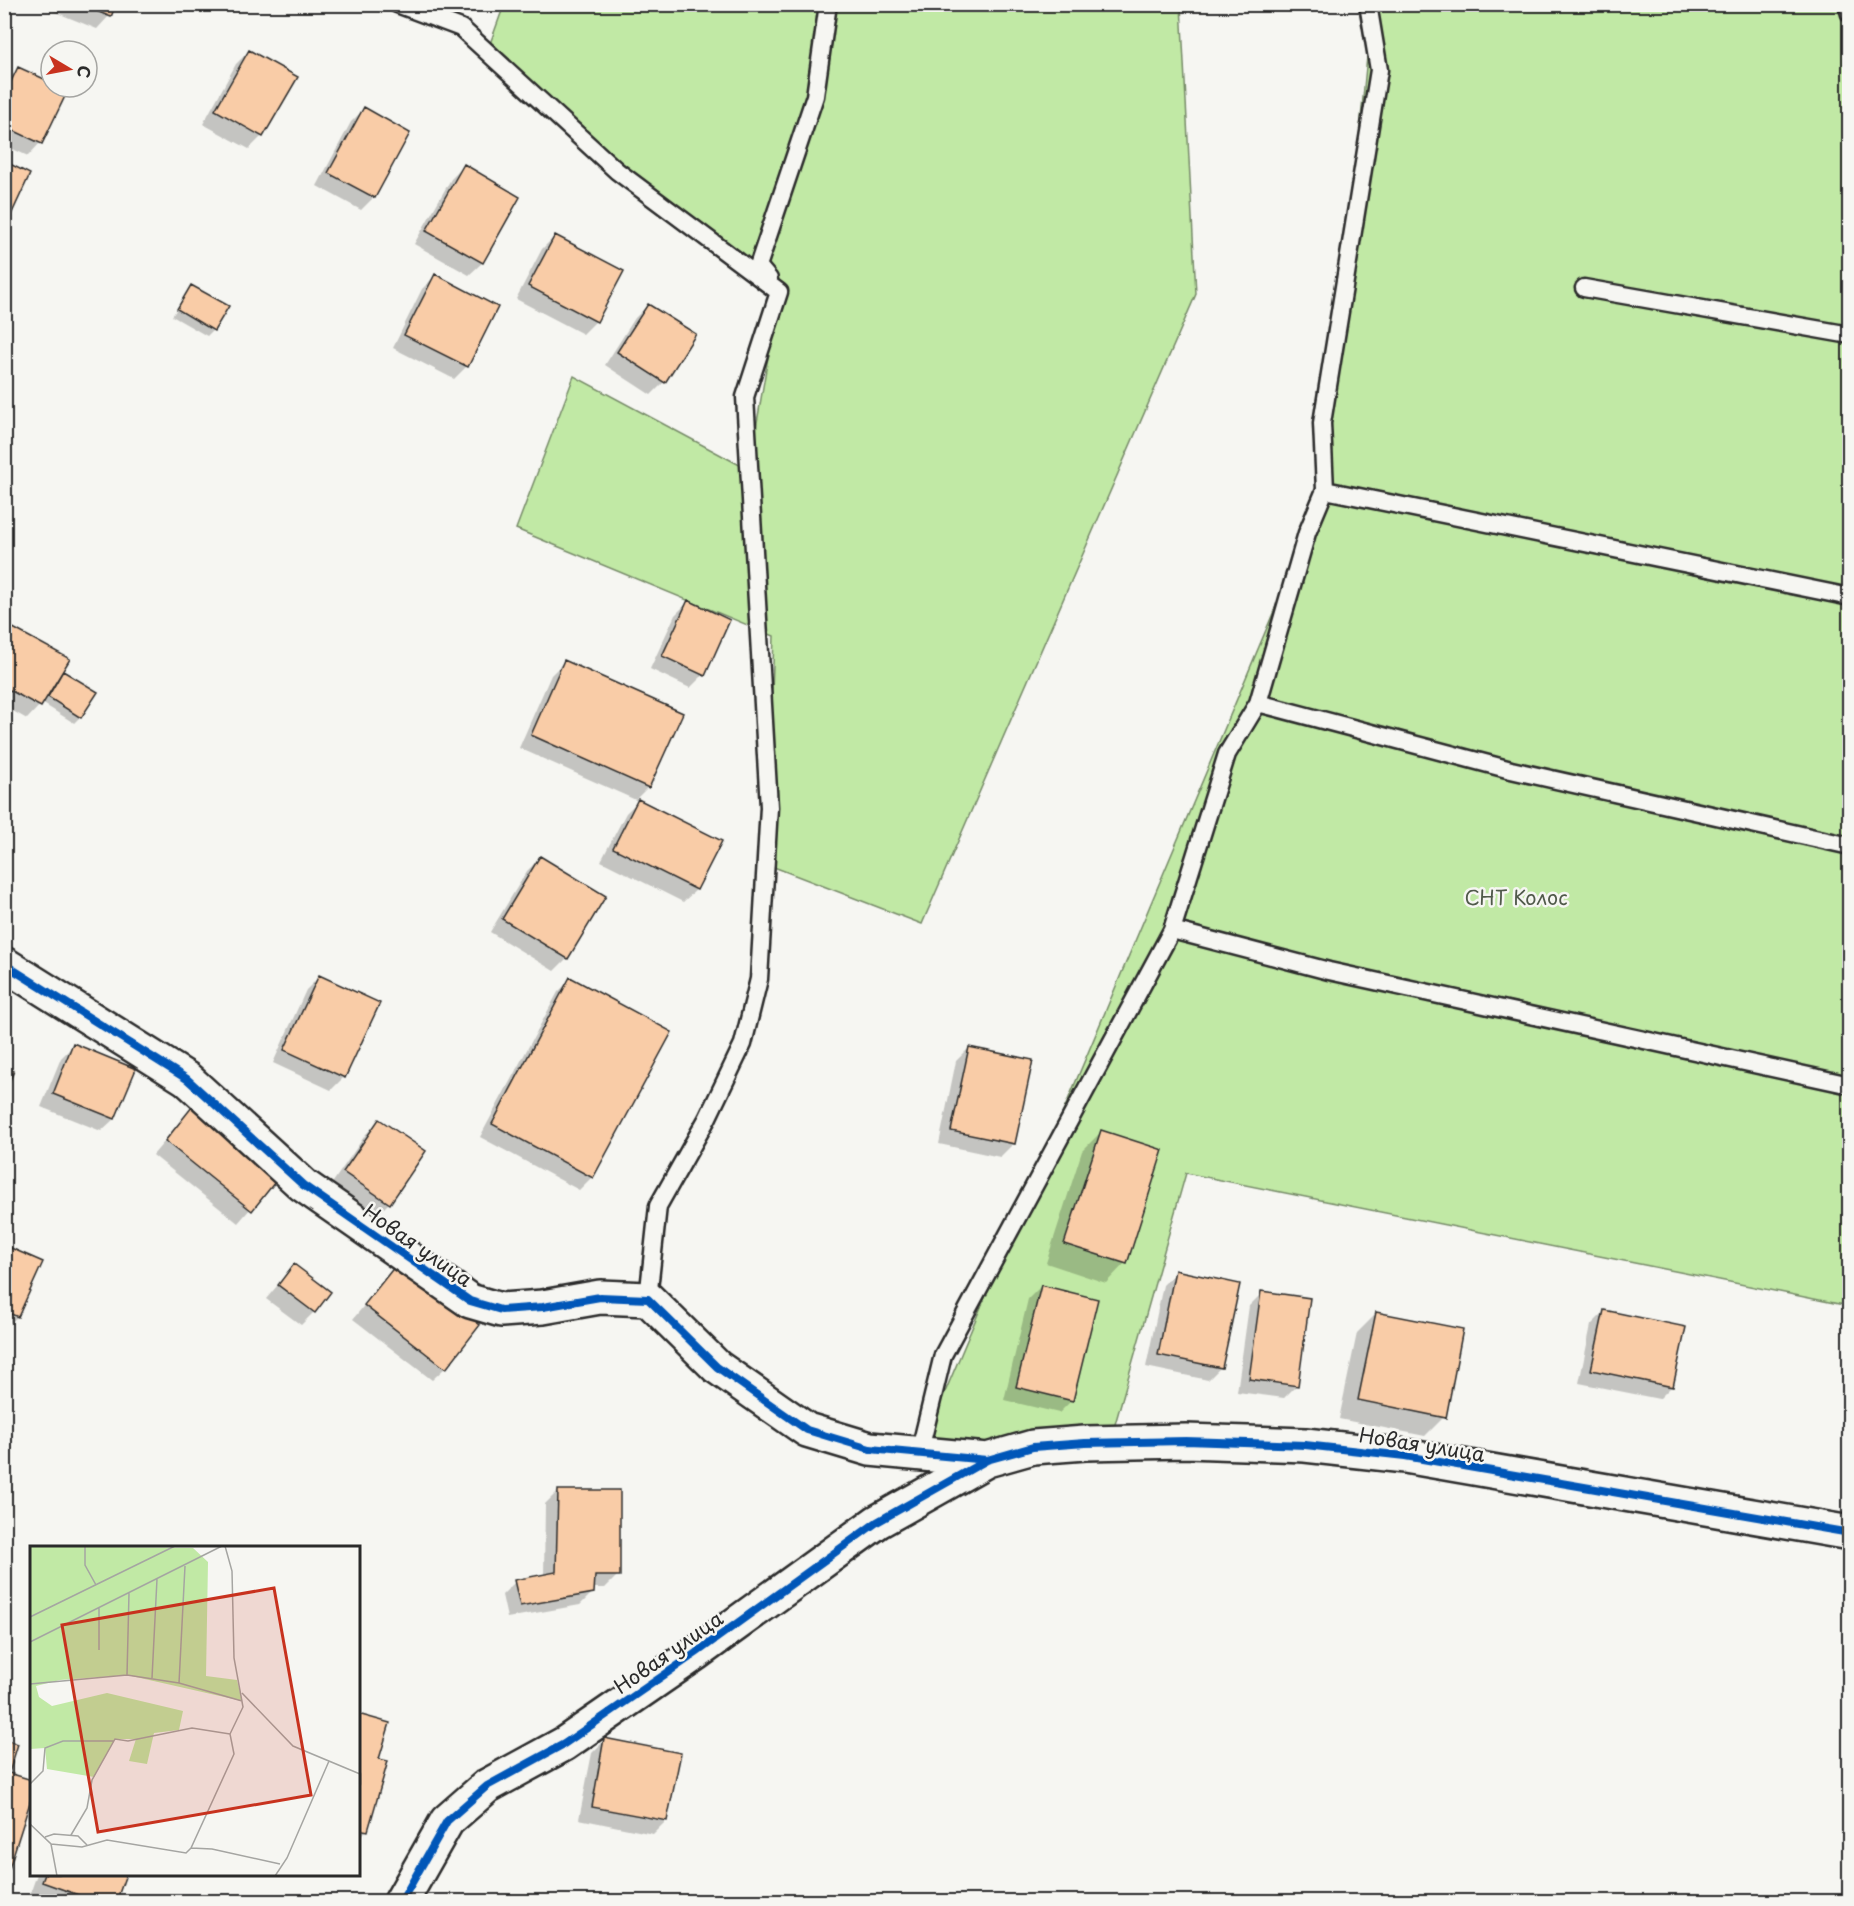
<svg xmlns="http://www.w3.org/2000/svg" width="1854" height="1906" font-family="'Playpen Sans',sans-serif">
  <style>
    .green { fill: #c1e9a5; stroke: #768a68; stroke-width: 1.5 }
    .shadow { fill: #0003 }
    .building { fill: #f9cca7; stroke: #2b2b2b; stroke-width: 1.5 }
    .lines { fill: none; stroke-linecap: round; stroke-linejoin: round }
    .service-casing { stroke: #2b2b2b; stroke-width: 21 }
    .minor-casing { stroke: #2b2b2b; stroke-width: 38 }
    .service { stroke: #f6f6f2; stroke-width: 16 }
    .minor { stroke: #f6f6f2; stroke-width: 33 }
    .cycleway-casing { stroke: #f6f6f2; stroke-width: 11 }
    .cycleway { stroke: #0057b8; stroke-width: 8 }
    .labels { text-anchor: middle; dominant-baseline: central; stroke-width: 5; stroke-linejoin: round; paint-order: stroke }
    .park-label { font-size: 20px; fill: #505a4a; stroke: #f6f6f2 }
    .street-label { font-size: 20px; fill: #2b2b2b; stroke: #f6f6f2 }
    .inset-road { fill: none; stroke: #a5a5a2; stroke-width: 1.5 }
    .view { fill: #c8321e; fill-opacity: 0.15; stroke: #c8321e; stroke-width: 3 }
    .inset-edge { fill: none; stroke: #2b2b2b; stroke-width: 3 }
  </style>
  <rect width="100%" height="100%" fill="#f6f6f2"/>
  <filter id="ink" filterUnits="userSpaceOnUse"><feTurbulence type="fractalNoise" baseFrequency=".0167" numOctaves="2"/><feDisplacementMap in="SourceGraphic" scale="12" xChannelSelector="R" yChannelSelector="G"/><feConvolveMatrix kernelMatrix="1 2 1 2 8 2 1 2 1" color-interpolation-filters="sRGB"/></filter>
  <g filter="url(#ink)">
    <path class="green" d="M504,5H1181L1196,294L922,924L766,864L774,636L516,529L574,376L749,470L779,292L487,52Z
      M1372,5H1849V1306L1186,1173L1110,1442L919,1454L1325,490Z"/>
    <path class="shadow" d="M52,4H114L109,16L97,29L50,10Z
      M249,51L262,136L249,149L203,124L236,64Z
      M19,69L51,84V87L66,91L40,143L28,156L4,145V84Z
      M364,109L374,197L361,210L317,186L351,122Z
      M464,166L518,197L482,263L469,275L414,244L451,179Z
      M555,236L596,321L583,334L516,299L542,249Z
      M435,276L496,307L467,366L454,379L393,348L422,289Z
      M192,287L213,330L207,336L172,316Z
      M648,305L664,382L651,395L605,365L635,318Z
      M688,602L728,621L703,675L690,688L650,669L675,615Z
      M4,625L59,678L64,673L80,717L74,723L42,703L27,719L4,706Z
      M564,662L648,787L636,799L720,842L696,890L683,902L601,861L626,813L638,801L519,748L551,675Z
      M540,858L604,897L566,959L554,971L490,932L527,871Z
      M319,977L344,1077L331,1090L273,1063L306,990Z
      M571,979L592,1177L579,1190L480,1137L558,992Z
      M74,1045L114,1119L101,1131L41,1107L61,1058Z
      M969,1048L1013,1144L1000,1157L939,1144L956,1061Z
      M192,1109L277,1178L238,1223L153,1155Z
      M379,1121L389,1203L376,1216L331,1185L366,1134Z
      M1102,1131L1125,1263L1106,1283L1046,1263L1082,1151Z
      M4,1246L17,1317L4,1329Z
      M399,1263L445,1368L432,1380L353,1319Z
      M294,1266L314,1312L301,1325L266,1299Z
      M1176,1272L1221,1367L1208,1380L1146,1367L1163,1285Z
      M1041,1286L1072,1400L1059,1413L1004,1400L1028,1299Z
      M1262,1293L1297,1385L1284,1398L1237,1392L1249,1306Z
      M1604,1312L1672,1386L1659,1399L1579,1383L1591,1325Z
      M1377,1313L1444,1417L1425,1436L1339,1419L1357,1333Z
      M558,1491L618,1575L605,1588H593V1592L580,1605L507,1618L502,1595L515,1582L544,1576L545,1504Z
      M358,1715L378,1760L366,1831L358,1839Z
      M605,1740L666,1821L653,1834L579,1819L592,1753Z
      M37,1874H124L114,1902H50L30,1894Z"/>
    <path class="building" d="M79,4H116L111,17Z
      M249,50L298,77L263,137L215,110Z
      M18,67L51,82V87L68,90L42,144L4,126V96Z
      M364,107L410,133L375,198L328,173Z
      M4,161L30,174L5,228L4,227Z
      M464,164L520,197L483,263L426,231Z
      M555,235L624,271L597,322L528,286Z
      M435,274L498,307L468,367L404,335Z
      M191,285L229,306L214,331L177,309Z
      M648,304L696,334L665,383L617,352Z
      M688,600L730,620L705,676L662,656Z
      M4,623L70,659L41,707L4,687Z
      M564,660L683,713L649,788L531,735Z
      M63,671L98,692L81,718L48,697Z
      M638,799L722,841L697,890L613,848Z
      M540,856L606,896L568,959L502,919Z
      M319,975L380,1003L345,1078L284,1050Z
      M570,977L672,1032L593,1178L492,1124Z
      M73,1043L136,1069L115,1119L53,1094Z
      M969,1047L1033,1060L1015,1144L951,1131Z
      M4,1067L14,1071L4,1094Z
      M192,1107L279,1177L252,1211L165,1141Z
      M379,1119L426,1151L390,1204L343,1172Z
      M1101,1130L1163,1150L1127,1264L1064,1244Z
      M4,1245L43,1262L18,1317L4,1311Z
      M399,1261L480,1325L446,1369L364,1305Z
      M294,1264L331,1292L315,1313L278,1285Z
      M1175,1270L1240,1284L1222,1368L1158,1355Z
      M1041,1285L1098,1299L1073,1401L1016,1387Z
      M1261,1291L1310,1298L1298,1386L1249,1379Z
      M1604,1310L1686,1327L1673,1387L1591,1370Z
      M1376,1312L1463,1329L1446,1418L1358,1400Z
      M558,1490H620V1576H595L594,1593L520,1606L514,1580L556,1572Z
      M358,1714L390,1723L379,1759L388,1761L368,1831L358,1829Z
      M604,1738L681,1753L667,1821L592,1807Z
      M4,1739L18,1744L9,1773L32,1780V1796L5,1881Z
      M45,1874H126L116,1902H98L42,1882Z"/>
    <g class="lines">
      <defs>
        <path id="service" d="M397,4L461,28L617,171L779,292L745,397L769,807L759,979L743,1044L707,1119L658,1206L648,1299
          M1847,4L1850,14
          M769,279L758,266L815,96L828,4
          M1584,288L1850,335
          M1325,490L1850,597
          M1258,703L1511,770L1850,846
          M1172,930L1329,971L1850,1085
          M919,1454L943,1355L1172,930L1227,754L1258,703L1307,533L1325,490L1322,423L1379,70L1368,4"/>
        <path id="minor" d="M4,964L187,1079L303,1185L470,1301L501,1310L543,1307L600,1297L648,1299L717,1367L807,1430L870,1449L987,1460
          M401,1902L447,1821L487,1786L564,1744L696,1653L877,1522L987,1460L1033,1447L1085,1443L1186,1441L1305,1445L1405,1456L1850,1533"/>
      </defs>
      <use href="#service" class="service-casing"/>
      <use href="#minor" class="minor-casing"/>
      <use href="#service" class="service"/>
      <use href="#minor" class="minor"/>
      <defs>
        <path id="cycleway" d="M4,964L187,1079L303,1185L470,1301L501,1310L543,1307L600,1297L648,1299L717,1367L807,1430L870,1449L987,1460
          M401,1902L447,1821L487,1786L564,1744L696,1653L877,1522L987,1460L1033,1447L1085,1443L1186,1441L1305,1445L1405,1456L1850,1533"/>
      </defs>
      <use href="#cycleway" class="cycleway-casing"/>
      <use href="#cycleway" class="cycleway"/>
    </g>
  </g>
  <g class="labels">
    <g class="park-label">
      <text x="1516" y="897">СНТ Колос</text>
    </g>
    <g class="street-label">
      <text transform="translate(418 1245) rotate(35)">Новая улица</text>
      <text transform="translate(1422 1444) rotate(9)">Новая улица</text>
      <text transform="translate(668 1652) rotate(-35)">Новая улица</text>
    </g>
  </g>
  <g transform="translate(30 1546)">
    <rect width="330" height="330" fill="#f6f6f2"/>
    <path d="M0,0L163,2L178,16L176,130L207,134L212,155L97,129L30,134L6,140L9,151L22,160L77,147L153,165L149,184L124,187L117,218L99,215L106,193H85L64,231L17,223L15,202L0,203Z" fill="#c1e9a5"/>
    <path class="inset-road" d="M55,0V19L66,39M69,62V104M0,71L145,0M0,96L192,0M97,129L99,47M122,132L127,33M149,137L155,20M0,138L97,129L149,137L212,155M212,147L263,200L330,228M0,238L13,225L15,202L33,195H84M0,278L21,298L27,330M41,289L57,262L62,234L85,193L98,195L162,182L200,188M15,291L24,288L48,290L57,299M21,298L52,301L77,294L156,307L161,302L204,208L200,188L213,161L204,112L202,25L195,0M161,302L182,303L250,318M245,330L257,312L299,215"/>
    <path class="view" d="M244,42L281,249L68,286L32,79Z"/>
    <rect width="330" height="330" class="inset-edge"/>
  </g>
  <rect width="1854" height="1906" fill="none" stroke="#f6f6f2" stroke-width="24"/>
  <rect x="12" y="12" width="1830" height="1882" fill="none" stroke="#2b2b2b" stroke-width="2" filter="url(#ink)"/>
  <g transform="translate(69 69) rotate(100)"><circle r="28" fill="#f6f6f2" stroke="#a5a5a2" stroke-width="1.5"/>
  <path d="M0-4.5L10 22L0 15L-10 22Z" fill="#c8321e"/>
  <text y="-9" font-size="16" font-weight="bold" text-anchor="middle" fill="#2b2b2b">С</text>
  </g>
</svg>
